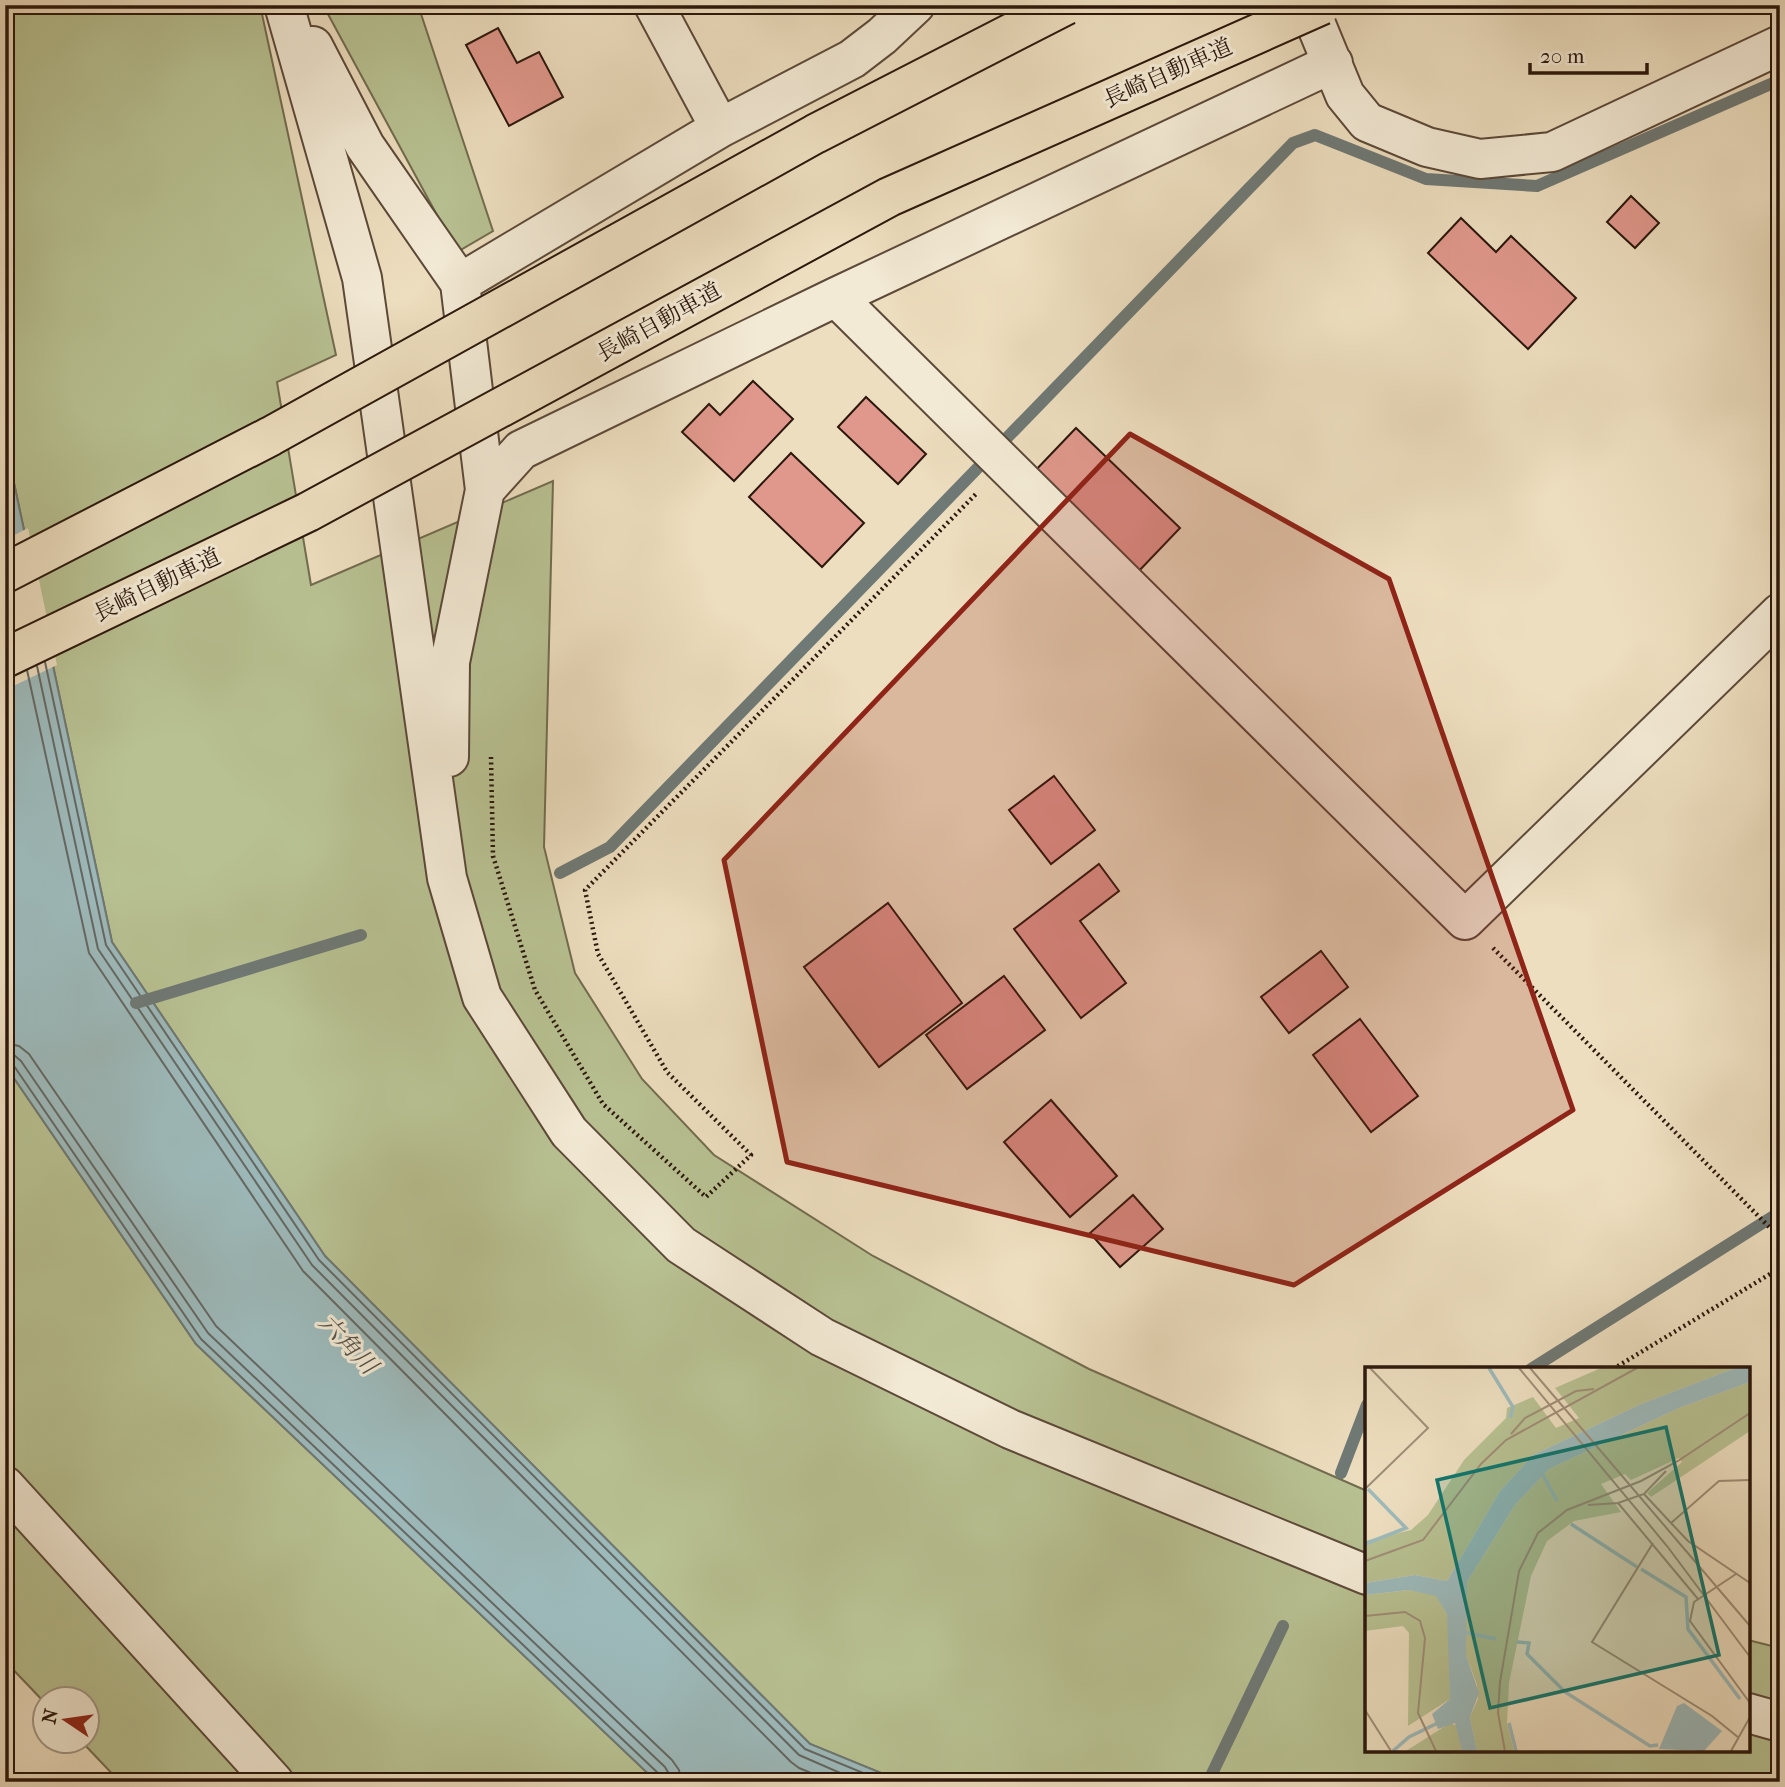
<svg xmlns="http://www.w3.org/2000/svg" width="1785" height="1787" font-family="'IM FELL French Canon','Noto Serif JP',serif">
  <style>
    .green { fill: #b8c192; stroke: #726c4f; stroke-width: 2 }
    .water { fill: #9dbabb; stroke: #6f7975; stroke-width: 2 }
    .pier { fill: #eddebf }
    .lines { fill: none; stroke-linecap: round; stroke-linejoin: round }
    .shore { stroke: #646864; stroke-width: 2 }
    .stream { stroke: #6f7975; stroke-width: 12 }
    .building { fill: #e0988c; stroke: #2b170c; stroke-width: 2 }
    .street-casing { stroke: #5c4939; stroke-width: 42 }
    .path { stroke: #2b170c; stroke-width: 4.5; stroke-dasharray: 2 3.5; stroke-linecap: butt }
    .street { stroke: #f3ead5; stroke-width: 38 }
    .highway-bridge-casing { stroke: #2b170c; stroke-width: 42; stroke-linecap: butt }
    .highway-bridge { stroke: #eddebf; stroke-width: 38 }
    .marked { fill: #8f2418; fill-opacity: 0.2; stroke: #8f2418; stroke-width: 5; stroke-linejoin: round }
    .labels { text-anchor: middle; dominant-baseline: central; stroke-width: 6; stroke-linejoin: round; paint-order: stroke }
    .street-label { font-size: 23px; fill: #2b170c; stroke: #f3ead5 }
    .water-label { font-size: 24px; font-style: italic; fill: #535049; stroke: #f3ead5 }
    .inset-river { fill: none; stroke: #9dbabb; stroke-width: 3.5 }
    .inset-road { fill: none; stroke: #9f8e77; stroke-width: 2 }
    .view { fill: #0f766e; fill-opacity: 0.15; stroke: #0f766e; stroke-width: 3.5 }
    .inset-edge { fill: none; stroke: #2b170c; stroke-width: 3.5 }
  </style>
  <rect width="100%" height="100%" fill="#eddebf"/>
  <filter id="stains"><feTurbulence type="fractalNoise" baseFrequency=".00286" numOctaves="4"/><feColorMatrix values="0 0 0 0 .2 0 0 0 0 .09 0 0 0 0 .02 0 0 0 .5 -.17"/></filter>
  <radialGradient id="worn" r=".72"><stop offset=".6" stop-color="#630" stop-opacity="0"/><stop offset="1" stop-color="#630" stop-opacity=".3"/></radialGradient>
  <path class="green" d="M5,5H260L336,355L277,382L311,585L553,481L544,847L575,973L642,1079L714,1155L873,1256L1089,1369L1367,1491V1750H1748V1640L1780,1648V1782H903L810,1744L325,1256L112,942L5,441Z
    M323,5H418L493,231L457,252Z
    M5,1065L196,1344L657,1782H120L82,1742H88V1700H46L45,1703L5,1661Z"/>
  <path class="water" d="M5,441L112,942L325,1256L810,1744L903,1782H657L196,1344L5,1065Z"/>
  <path class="pier" d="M28,528L57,665L5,690V540Z"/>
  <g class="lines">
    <path class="shore" d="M45,662L106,945L319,1260L805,1749L885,1782
      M37,666L98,949L312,1265L799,1755L861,1782
      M27,670L89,953L303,1271L791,1762L799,1768L833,1782
      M5,1043L19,1046L29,1054L216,1326L672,1760L679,1770L681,1782
      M5,1054L14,1055L21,1061L208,1333L665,1767L669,1774L670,1782
      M5,1062L11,1063L14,1066L201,1339L659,1774L661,1782"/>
    <path class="stream" d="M560,873L610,847L1293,143L1315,135L1426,179L1537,186L1780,80
      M136,1003L361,935
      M1531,1369L1780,1212
      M1341,1473L1367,1405
      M1208,1782L1283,1626"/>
  </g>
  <path class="building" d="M498,28L517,63L539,52L563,97L509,126L466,45Z
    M1631,196L1659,223L1635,248L1607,222Z
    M1461,218L1496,252L1511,236L1576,298L1528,349L1428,253Z
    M753,381L793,419L734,481L682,432L709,404L720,415Z
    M866,397L926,454L898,484L838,427Z
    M1076,428L1180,528L1136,574L1032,474Z
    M791,453L864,523L822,567L749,497Z
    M1054,776L1095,830L1051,864L1009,810Z
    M1099,864L1119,891L1080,921L1126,983L1081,1018L1014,929Z
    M888,903L962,1003L879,1067L804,967Z
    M1321,951L1348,987L1289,1033L1261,997Z
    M1004,976L1045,1030L967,1089L926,1035Z
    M1360,1019L1418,1096L1371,1132L1313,1055Z
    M1051,1100L1117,1176L1070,1217L1004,1142Z
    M1133,1195L1163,1229L1120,1267L1090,1233Z"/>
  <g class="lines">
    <defs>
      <path id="street" d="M284,5L362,278L447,878L482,997L569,1132L681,1245L822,1337L1010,1429L1367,1575
        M654,5L720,128L852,59L882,36L915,5
        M1308,5L1345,95L1367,122L1427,147L1480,159L1552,152L1780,45
        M313,46L365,146L460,283L485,490L450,662L449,757
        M460,283L720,128
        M836,297L1465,920L1780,613
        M485,490L521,450L836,297L1333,63
        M5,1486L274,1782
        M1748,1713L1780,1722"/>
    </defs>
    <use href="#street" class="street-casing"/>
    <path class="path" d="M491,757L493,856L535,990L603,1104L706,1197L751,1155L667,1072L598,954L585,890L977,493
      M1493,948L1780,1238
      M1613,1369L1780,1268"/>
    <use href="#street" class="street"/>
    <defs>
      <path id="highway-bridge" d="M5,573L271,436L815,134L1066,5
        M5,658L308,512L889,197L1322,5"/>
    </defs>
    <use href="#highway-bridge" class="highway-bridge-casing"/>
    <use href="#highway-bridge" class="highway-bridge"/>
  </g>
  <path class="marked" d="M1130,434L1389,579L1573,1110L1294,1285L787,1162L724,860Z"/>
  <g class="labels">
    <g class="street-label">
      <text transform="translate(1168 73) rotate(-24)">長崎自動車道</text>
      <text transform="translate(659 322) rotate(-29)">長崎自動車道</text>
      <text transform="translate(157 585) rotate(-26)">長崎自動車道</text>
    </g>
    <g class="water-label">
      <text transform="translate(348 1344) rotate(46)">六角川</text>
    </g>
  </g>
  <g transform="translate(1365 1367)">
    <rect width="385" height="385" fill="#eddebf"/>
    <path d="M236,1H370L276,37L168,88L135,124L82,214L50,208L0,216V174L46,163L63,148L99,93L141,51L142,41L168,30L191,61L214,51L190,21ZM385,15V64L286,130L282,126L317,95L314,91L266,113L260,107L236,117L256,145L209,154L182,174L166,209L144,316L142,356L149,384H112L105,350L113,332L112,318L101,288L98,238L102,215L150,138L184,102L314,41ZM44,223L71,228L82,247L87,285L85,332L43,359L44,266L38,259L0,264V228ZM85,356L92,359L97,384H41Z" fill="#b8c192"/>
    <path d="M370,1H385V15L314,41L184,102L150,138L102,215L101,288L114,326L105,350L112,384H97L90,356L73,362L67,347L85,332L82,247L71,229L44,223L0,228V216L50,208L82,214L135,124L168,88L276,37ZM319,336L357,364L339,384L294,382L312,339Z" fill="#9dbabb"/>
    <path class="inset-river" d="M124,1L148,40L145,51M177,106L192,134M206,157L272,200M0,177L41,161L3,122M276,202L321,230L323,262L375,332M98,265L131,272M152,275L164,276L162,287L200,325L285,379L293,378M144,356L151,384M28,384L44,370L81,352"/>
    <path class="inset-road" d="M154,1L302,179L385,290M165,1L385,259M146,67L160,51L211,24L229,22M385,113L354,114L306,156L323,174L385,216M0,122L63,61L5,1M279,127L306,156M253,136L333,232M223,138L253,136L279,127L301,104M288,176L227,275L347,349L374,371M0,194L58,173L116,97L141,73L272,1M371,207L329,235L325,254L385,336M0,249L40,245L55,254L60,271L53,346L71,384M0,343L26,384M140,384L133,346L135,315L154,204L173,166L202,143L276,114L313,94L385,46M366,384L385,350"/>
    <path class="view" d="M301,60L354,288L125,341L72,113Z"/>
    <rect width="385" height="385" class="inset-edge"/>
  </g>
  <rect width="1785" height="1787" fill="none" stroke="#eddebf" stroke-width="28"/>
  <rect x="7" y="7" width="1771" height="1773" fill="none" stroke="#2b170c" stroke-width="3.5"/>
  <rect x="14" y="14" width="1757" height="1759" fill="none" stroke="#2b170c" stroke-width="2"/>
  <g transform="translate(66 1720) rotate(283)"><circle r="33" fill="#f3ead5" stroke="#a39685" stroke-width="2"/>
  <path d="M0-5L12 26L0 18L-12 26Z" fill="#8f2418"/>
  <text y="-10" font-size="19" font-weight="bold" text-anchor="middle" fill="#2b170c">N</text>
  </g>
  <path d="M1530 63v10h117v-10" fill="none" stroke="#2b170c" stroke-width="3.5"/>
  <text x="1540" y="63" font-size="21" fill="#2b170c" stroke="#f3ead5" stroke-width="5" paint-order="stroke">20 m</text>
  <rect width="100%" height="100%" filter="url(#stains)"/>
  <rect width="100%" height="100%" fill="url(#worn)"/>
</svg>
